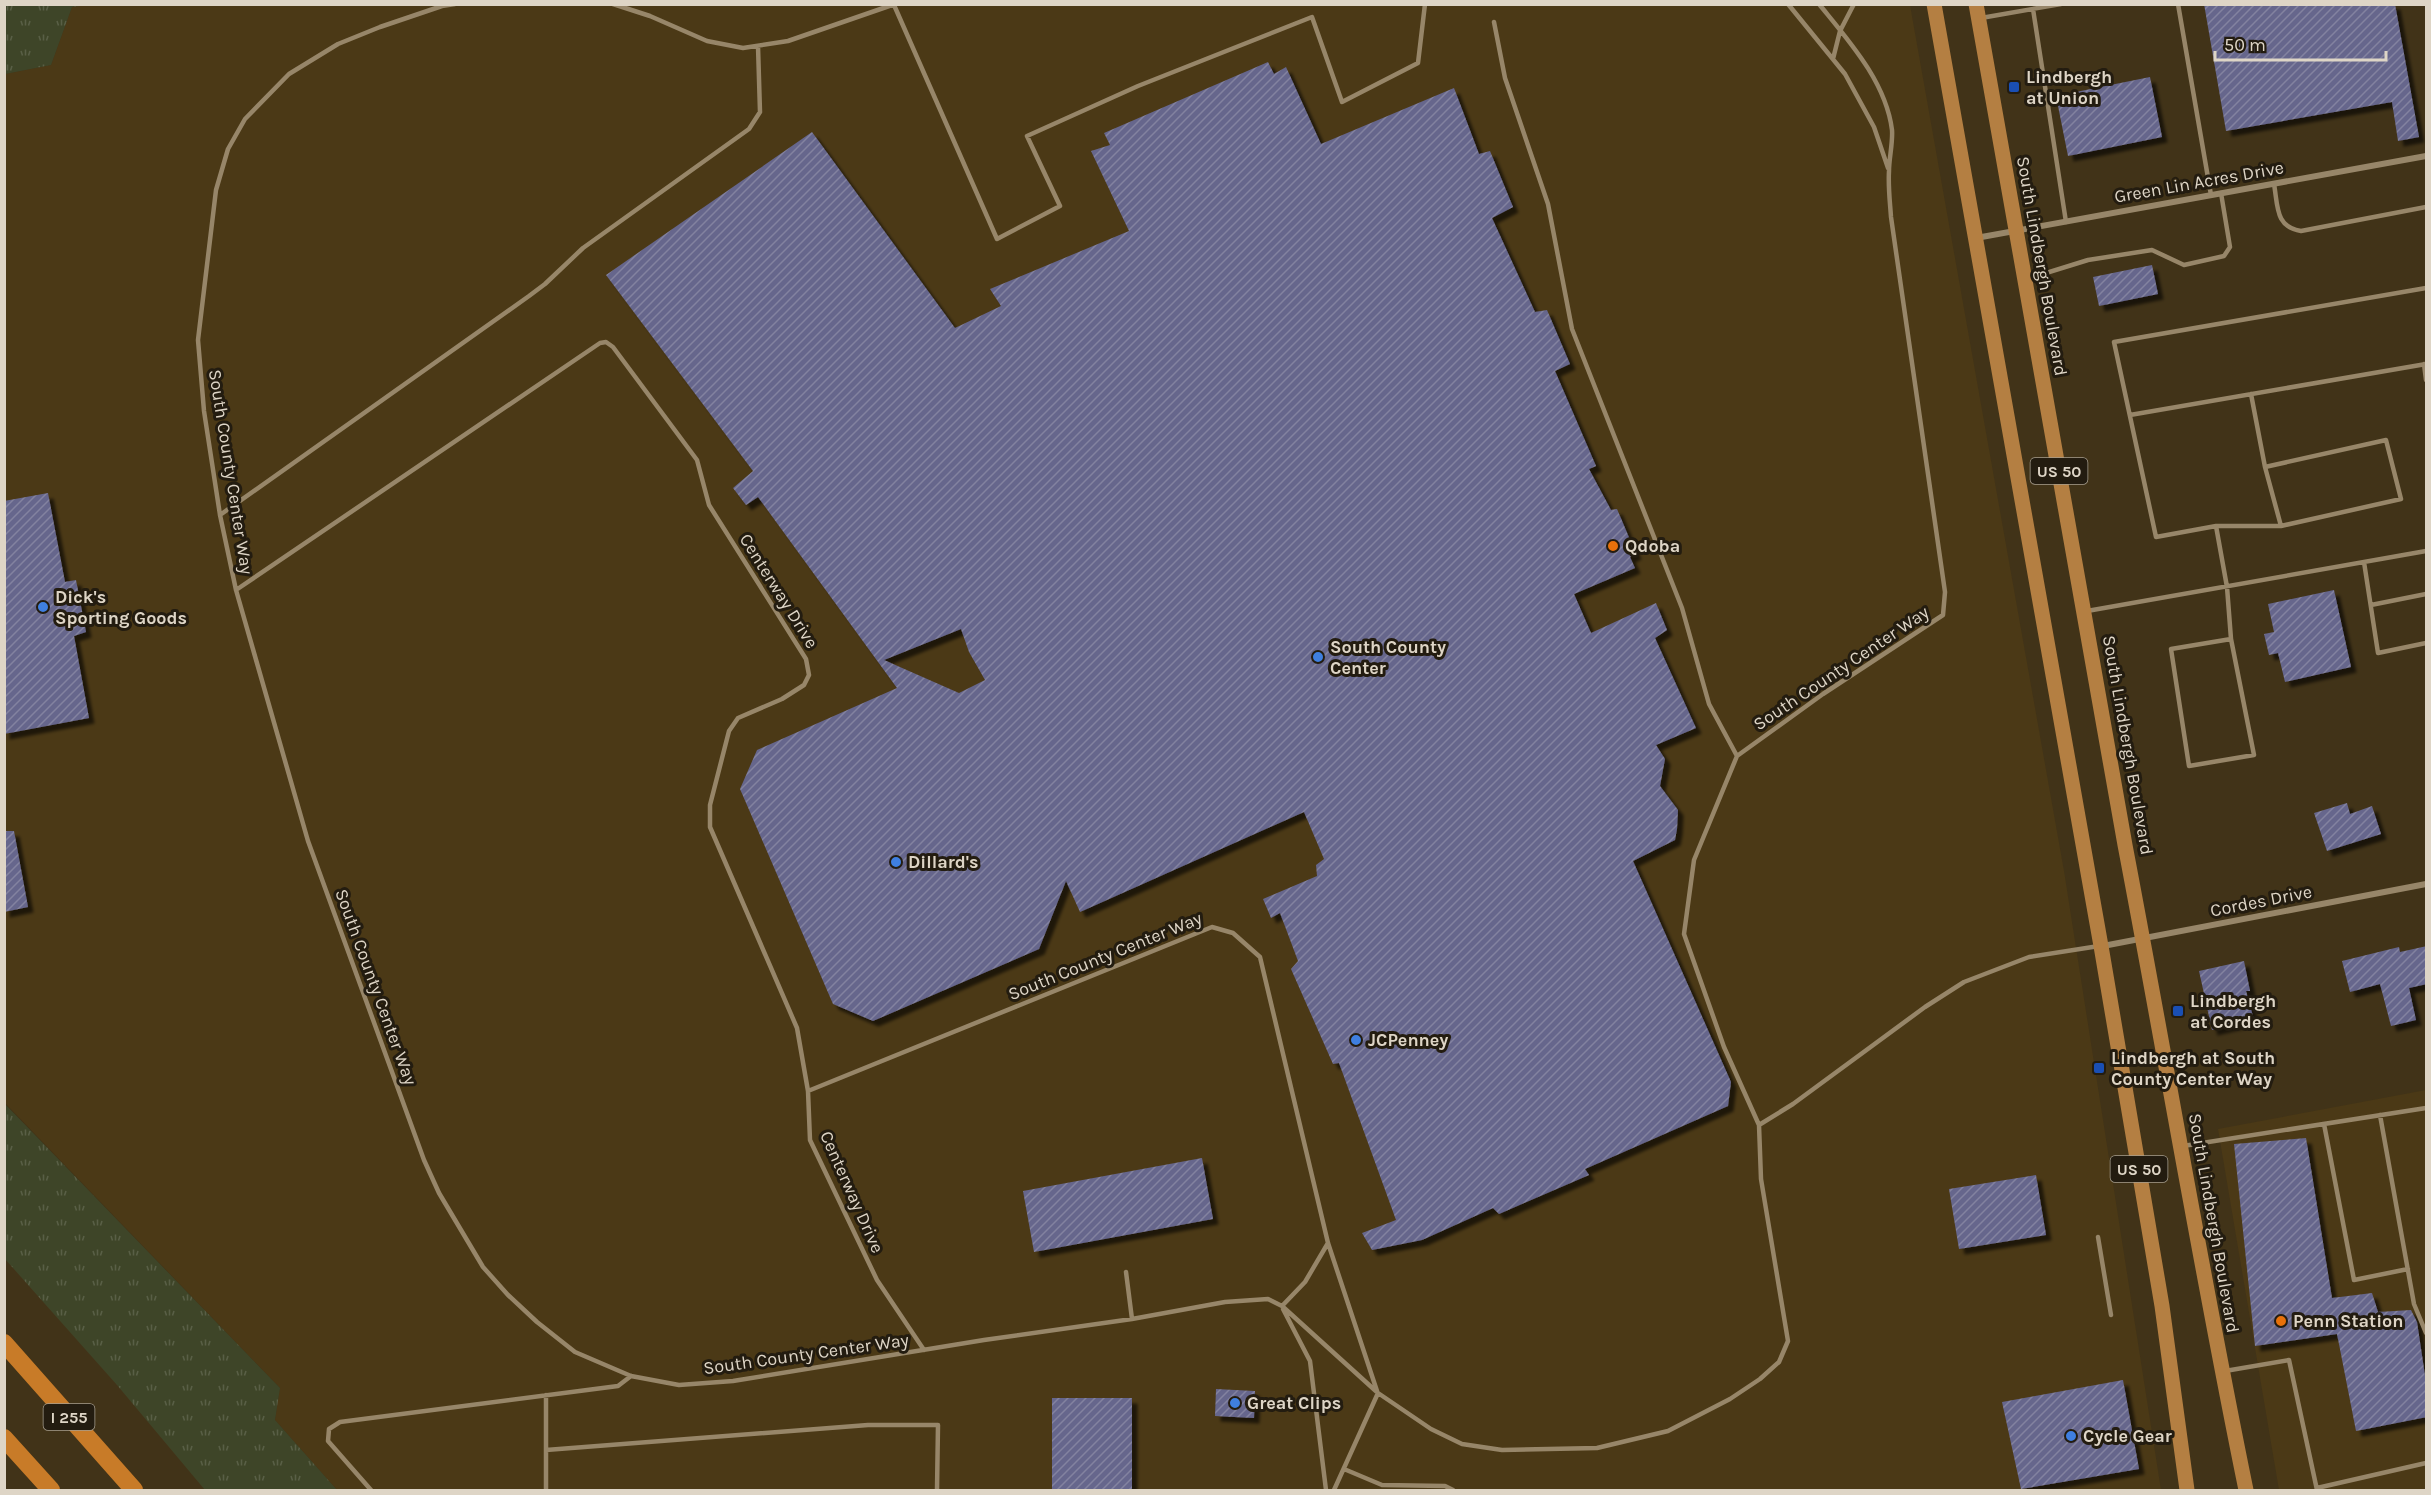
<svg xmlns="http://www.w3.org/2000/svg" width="2431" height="1495" font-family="Karla,sans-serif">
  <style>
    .built { fill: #4b3916 }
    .grass { fill: url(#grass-tufts) }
    .building { fill: url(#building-hatch); fill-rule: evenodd; filter: url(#shadow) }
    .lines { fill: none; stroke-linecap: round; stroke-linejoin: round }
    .service { stroke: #978669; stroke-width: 4.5 }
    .minor { stroke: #978669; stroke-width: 6 }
    .primary { stroke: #b47f42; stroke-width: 15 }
    .motorway { stroke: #c87b28; stroke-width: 18 }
    .transit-dot { fill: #1a4fb4; stroke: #231c10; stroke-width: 2 }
    .food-dot { fill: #e8710a; stroke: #231c10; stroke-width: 2 }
    .shop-dot { fill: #3f7fe0; stroke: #231c10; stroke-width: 2 }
    .labels { text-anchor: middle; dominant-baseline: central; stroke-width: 6; stroke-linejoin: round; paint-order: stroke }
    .shield { fill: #231c10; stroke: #a69e8f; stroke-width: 1.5 }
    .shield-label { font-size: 16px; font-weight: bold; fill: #ded5c6 }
    .poi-label { font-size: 18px; font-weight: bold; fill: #ded5c6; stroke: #231c10; text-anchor: start }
    .street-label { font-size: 18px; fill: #ded5c6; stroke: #231c10 }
  </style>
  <defs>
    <pattern id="grass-tufts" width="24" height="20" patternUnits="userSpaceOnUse" patternTransform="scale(1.5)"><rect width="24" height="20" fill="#3e4528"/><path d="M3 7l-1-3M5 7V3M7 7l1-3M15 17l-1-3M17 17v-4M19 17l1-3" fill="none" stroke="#595f46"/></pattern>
    <pattern id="building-hatch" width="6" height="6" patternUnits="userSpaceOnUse" patternTransform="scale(1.5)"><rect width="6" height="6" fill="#66668c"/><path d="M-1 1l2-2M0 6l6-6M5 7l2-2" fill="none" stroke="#8382a0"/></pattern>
    <filter id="shadow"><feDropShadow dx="5.5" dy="5.5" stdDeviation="1.5" flood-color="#0009"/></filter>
  </defs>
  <rect width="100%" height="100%" fill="#413318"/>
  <path class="built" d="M86,4L1910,5L2064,871L2161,1490H337L275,1420L280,1388L5,1103V74L51,65L72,7Z
    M2426,1090V1490H2279L2218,1129Z"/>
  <path class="grass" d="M5,4H86V5L72,7L51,65L5,74Z
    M4,1103L280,1388L275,1420L337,1490H205L117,1385L5,1259Z"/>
  <path class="building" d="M2204,4H2395L2419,137L2398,141L2392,102L2226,131Z
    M1268,62L1274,74L1286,67L1321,144L1454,88L1479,154L1490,151L1513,207L1492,218L1535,312L1547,310L1570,364L1555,371L1596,466L1589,469L1611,510L1617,509L1636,554L1630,557L1635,568L1574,594L1591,633L1656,603L1667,630L1655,638L1696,728L1656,745L1665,759L1660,786L1678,810L1677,829L1675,840L1633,861L1731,1082L1728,1106L1585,1169L1589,1175L1499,1214L1493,1208L1422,1240L1372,1250L1362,1233L1396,1220L1339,1063L1333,1064L1291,969L1298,961L1280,913L1271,918L1263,899L1317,876L1316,865L1324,859L1304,812L1080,912L1066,881L1039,949L873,1021L833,1004L740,789L757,750L897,688L758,497L746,505L733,488L753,471L606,275L812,132L955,328L1001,306L990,289L1129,231L1091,151L1110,145L1104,133ZM961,629L969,652L985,680L959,693L884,660Z
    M2150,77L2162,137L2068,156L2056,96Z
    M2152,265L2158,294L2099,306L2093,277Z
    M48,493L65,582L76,580L86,632L74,636L89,718L4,734V501Z
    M2334,590L2351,667L2285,682L2278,653L2269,655L2264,634L2274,632L2268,604Z
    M2347,803L2350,814L2372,806L2381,834L2327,851L2314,813Z
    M4,831H14L28,907L4,912Z
    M2427,946V984L2409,988L2416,1020L2391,1026L2380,984L2350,992L2342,961L2399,947L2400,952Z
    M2244,961L2250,991H2246L2254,1020L2212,1030L2199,971Z
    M2306,1138L2332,1298L2372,1293L2378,1312L2411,1310L2417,1322L2427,1389V1417L2356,1431L2337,1334L2255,1346L2234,1144Z
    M1202,1158L1213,1219L1034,1252L1023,1191Z
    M2036,1175L2046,1235L1959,1249L1949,1189Z
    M2123,1380L2139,1469L2021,1489L2002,1402Z
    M1216,1389L1255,1391L1254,1418L1215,1416Z
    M1052,1398H1132V1491H1052Z"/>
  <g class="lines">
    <path class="service" d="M455,4L442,6L380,27L338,44L289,74L245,119L228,149L216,190L198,340L204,411L220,515L236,590L308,841L424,1160L439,1193L483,1267L508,1295L537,1322L575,1352L631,1376L679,1385L733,1381L984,1340L1132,1319L1225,1302L1268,1299L1282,1306L1378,1393L1431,1429L1462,1444L1502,1450L1597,1448L1668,1431L1730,1399L1760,1379L1779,1362L1788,1341L1761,1179L1759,1125L1724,1047L1684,934L1694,860L1737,756L1823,694L1943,615L1945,592L1891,217C1890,202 1888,187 1889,171C1889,158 1893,143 1892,130C1886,82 1849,41 1819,4
      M613,4L650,16L707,41L743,48L788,41L895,4
      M1788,4L1845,74L1874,127L1888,168
      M2178,4L2211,195
      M894,5L997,239L1060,206L1027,136L1138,86L1312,17L1342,102L1418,63L1425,4
      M2033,9L2066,222
      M1981,18L2061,4
      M1494,22L1505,78L1548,204L1572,329L1682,608L1709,704L1737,756
      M1833,59L1840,31L1854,4
      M2274,184C2278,206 2275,227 2301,231L2426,207
      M2027,279L2088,260L2152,250L2184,265L2224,256L2230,247L2221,193
      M2424,364L2426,380
      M2251,394L2265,467L2281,526
      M2130,415L2426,364
      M220,515L529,296L545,284L583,248L749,129L760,112L758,46
      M2216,526H2281L2401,499L2386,440L2265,467
      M2364,562L2378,653L2426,643
      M236,590L600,343L606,342L613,347L697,460L709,505L806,659L809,675L804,685L782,699L738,718L729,731L710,805V827L797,1028L808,1091L810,1140L877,1280L924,1350
      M2371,605L2426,594
      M2087,611L2426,551
      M2231,639L2171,649L2189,766L2254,755L2231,639L2227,587L2216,526L2156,537L2114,342L2426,288
      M808,1091L1212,927L1233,933L1260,957L1328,1243L1377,1391
      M2380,1115L2414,1304L2426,1333
      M2324,1124L2354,1280L2408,1269
      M1759,1125L1793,1104L1925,1007L1964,982L2029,957L2099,946
      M2183,1146L2426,1108
      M2098,1237L2111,1315
      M1126,1272L1132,1319
      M1282,1306L1305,1282L1328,1243
      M1283,1309L1310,1361L1326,1490
      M2225,1371L2289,1360L2317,1490
      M546,1450L868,1425H938L937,1490
      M1344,1469L1382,1485L1445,1486L1453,1490
      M2317,1488L2426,1463
      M371,1490L328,1441L329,1429L340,1422L618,1386L631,1376
      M546,1490V1395
      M1334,1490L1378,1393"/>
    <path class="minor" d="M1976,238L2426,156
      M2103,946L2426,884"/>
    <path class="primary" d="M1934,4L2101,946L2162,1306L2187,1490
      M1976,4L2125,845C2166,1060 2202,1276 2246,1490"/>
    <path class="motorway" d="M4,1343L134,1490
      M4,1438L51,1490"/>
  </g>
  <g class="transit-dot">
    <rect x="2008" y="81" width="12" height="12" rx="3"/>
    <rect x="2172" y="1005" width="12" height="12" rx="3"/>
    <rect x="2093" y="1062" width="12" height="12" rx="3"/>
  </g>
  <g class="food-dot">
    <circle cx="1613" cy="546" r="6"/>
    <circle cx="2281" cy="1321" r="6"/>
  </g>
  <g class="shop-dot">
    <circle cx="43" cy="607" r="6"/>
    <circle cx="1318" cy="657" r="6"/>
    <circle cx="896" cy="862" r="6"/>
    <circle cx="1356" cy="1040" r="6"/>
    <circle cx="1235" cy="1403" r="6"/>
    <circle cx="2071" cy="1436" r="6"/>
  </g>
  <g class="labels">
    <g class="shield">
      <rect x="2030.5" y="458" width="57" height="26" rx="4.5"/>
      <rect x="2110.5" y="1156" width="57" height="26" rx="4.5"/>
      <rect x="43.5" y="1404" width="51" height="26" rx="4.5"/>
    </g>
    <g class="shield-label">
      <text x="2059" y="471">US 50</text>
      <text x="2139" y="1169">US 50</text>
      <text x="69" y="1417">I 255</text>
    </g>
    <g class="poi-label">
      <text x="2026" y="77">Lindbergh<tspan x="2026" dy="21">at Union</tspan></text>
      <text x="1625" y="546">Qdoba</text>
      <text x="55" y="597">Dick's<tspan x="55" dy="21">Sporting Goods</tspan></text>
      <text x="1330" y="647">South County<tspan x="1330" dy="21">Center</tspan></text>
      <text x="908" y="862">Dillard's</text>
      <text x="2190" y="1001">Lindbergh<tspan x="2190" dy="21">at Cordes</tspan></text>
      <text x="1368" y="1040">JCPenney</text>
      <text x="2111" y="1058">Lindbergh at South<tspan x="2111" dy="21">County Center Way</tspan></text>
      <text x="2293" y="1321">Penn Station</text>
      <text x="1247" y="1403">Great Clips</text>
      <text x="2083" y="1436">Cycle Gear</text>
    </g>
    <g class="street-label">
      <text transform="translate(2199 182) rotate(-10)">Green Lin Acres Drive</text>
      <text transform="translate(2042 266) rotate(80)">South Lindbergh Boulevard</text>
      <text transform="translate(231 472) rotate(81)">South County Center Way</text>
      <text transform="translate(779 591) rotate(58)">Centerway Drive</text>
      <text transform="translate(1841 668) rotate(-34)">South County Center Way</text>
      <text transform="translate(2128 745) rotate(80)">South Lindbergh Boulevard</text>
      <text transform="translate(2261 901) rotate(-11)">Cordes Drive</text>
      <text transform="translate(1105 956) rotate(-22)">South County Center Way</text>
      <text transform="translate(376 987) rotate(70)">South County Center Way</text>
      <text transform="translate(852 1192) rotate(66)">Centerway Drive</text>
      <text transform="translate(2214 1223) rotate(80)">South Lindbergh Boulevard</text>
      <text transform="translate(806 1354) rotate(-8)">South County Center Way</text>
    </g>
  </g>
  <rect width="2431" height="1495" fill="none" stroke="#ded5c6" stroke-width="12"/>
  <path d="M2215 51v9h171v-9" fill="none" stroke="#ded5c6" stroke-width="3"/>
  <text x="2224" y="51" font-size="18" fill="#ded5c6" stroke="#231c10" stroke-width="4.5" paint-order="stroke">50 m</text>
</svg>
